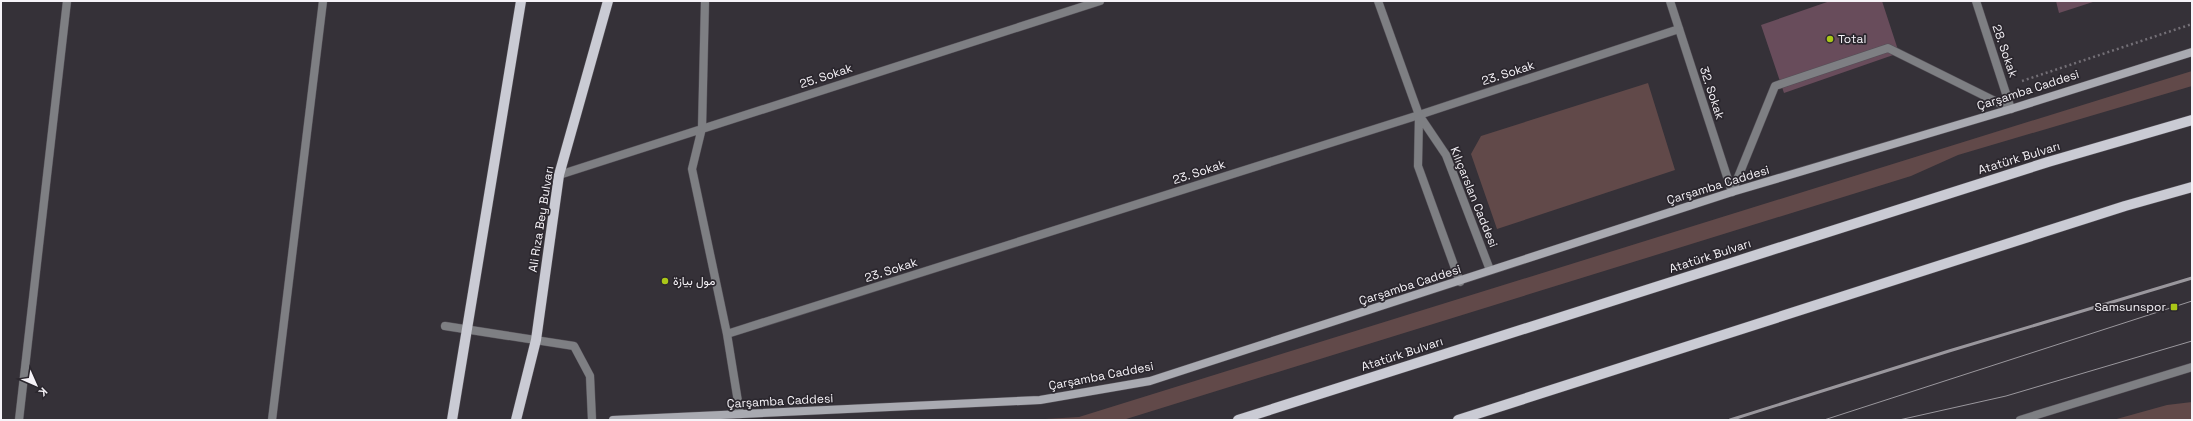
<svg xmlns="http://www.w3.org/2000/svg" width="2193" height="421" font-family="'Space Grotesk',Vazirmatn,sans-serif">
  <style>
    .green { fill: #614949 }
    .building { fill: #684c5b }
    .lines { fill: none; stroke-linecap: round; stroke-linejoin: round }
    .service-casing { stroke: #545057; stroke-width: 9 }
    .pedestrian-casing { stroke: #545057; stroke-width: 9 }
    .minor-casing { stroke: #545057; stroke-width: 9 }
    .tertiary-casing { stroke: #545057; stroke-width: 9 }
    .secondary-casing { stroke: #545057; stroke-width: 9 }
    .primary-casing { stroke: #545057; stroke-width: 11 }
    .path { stroke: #736f76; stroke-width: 2.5; stroke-dasharray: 2 3; stroke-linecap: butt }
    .service { stroke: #7e7f83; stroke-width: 8 }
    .pedestrian { stroke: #7e7f83; stroke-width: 8 }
    .minor { stroke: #7e7f83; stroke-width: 8 }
    .tertiary { stroke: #7e7f83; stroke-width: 8 }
    .secondary { stroke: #a9aab1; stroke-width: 8 }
    .primary { stroke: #cacbd4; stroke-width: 10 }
    .tram { stroke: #9a979d; stroke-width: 1 }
    .rail { stroke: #9a979d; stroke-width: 3 }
    .poi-dot { fill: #aac718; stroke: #2b272e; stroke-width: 1.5 }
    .labels { text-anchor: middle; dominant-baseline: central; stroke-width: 3.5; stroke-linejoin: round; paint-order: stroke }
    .poi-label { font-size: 12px; fill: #f6f3f8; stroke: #2b272e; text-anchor: start }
    .street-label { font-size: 12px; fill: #f6f3f8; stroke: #2b272e }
  </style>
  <rect width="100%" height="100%" fill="#353138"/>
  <path class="green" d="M2192,71V86L1958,155L1911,176L1123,420H1028L1079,417Z
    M1648,83L1675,170L1497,229L1471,154L1481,136Z
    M2192,402V420H2113L2167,405Z"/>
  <path class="building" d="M1830,1H1882L1899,53L1784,93L1761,25Z
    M2056,1H2096L2059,13Z"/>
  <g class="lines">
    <defs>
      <path id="service" d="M1732,192L1775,86L1888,48L2011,109"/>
      <path id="pedestrian" d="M445,326L574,346L590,376L592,420"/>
      <path id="minor" d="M705,1L702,128L692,169L727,334L740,414
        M559,175L1100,1
        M727,334L1419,115L1679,29
        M19,420L67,1
        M272,420L323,1
        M2020,420L2192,367"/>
      <path id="tertiary" d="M1378,1L1419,115L1418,166L1460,282
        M1670,1L1732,192
        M1976,1L2011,109
        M1419,115L1446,155L1490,270"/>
      <path id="secondary" d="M613,420L1040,400L1150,381L1732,192L2011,109L2192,52"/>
      <path id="primary" d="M452,420L521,1
        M516,420L536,340L559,175L608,1
        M1238,420L2048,162L2192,120
        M1458,420L2125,206L2192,187"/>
    </defs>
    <use href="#service" class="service-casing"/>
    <use href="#pedestrian" class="pedestrian-casing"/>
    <use href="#minor" class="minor-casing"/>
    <use href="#tertiary" class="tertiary-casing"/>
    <use href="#secondary" class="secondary-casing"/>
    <use href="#primary" class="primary-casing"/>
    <path class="path" d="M2022,81L2192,24"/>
    <use href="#service" class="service"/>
    <use href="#pedestrian" class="pedestrian"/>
    <use href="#minor" class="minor"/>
    <use href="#tertiary" class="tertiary"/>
    <use href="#secondary" class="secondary"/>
    <use href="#primary" class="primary"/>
    <path class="tram" d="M1824,420L2192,301
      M1899,420L2006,396L2192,341"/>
    <path class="rail" d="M1730,420L1949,351L2192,278"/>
  </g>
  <g class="poi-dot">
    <circle cx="1830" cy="39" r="4"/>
    <circle cx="665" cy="281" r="4"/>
    <rect x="2170" y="303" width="8" height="8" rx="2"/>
  </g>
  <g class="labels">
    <g class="poi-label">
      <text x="1838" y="39">Total</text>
      <text x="673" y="281">مول بيازة</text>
      <text x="2166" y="307" text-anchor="end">Samsunspor</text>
    </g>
    <g class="street-label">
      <text transform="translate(2005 51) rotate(71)">28. Sokak</text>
      <text transform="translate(1508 73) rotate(-18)">23. Sokak</text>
      <text transform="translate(826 76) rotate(-18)">25. Sokak</text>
      <text transform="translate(2028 90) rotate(-18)">Çarşamba Caddesi</text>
      <text transform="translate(1712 93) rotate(72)">32. Sokak</text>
      <text transform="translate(2019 158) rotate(-17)">Atatürk Bulvarı</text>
      <text transform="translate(1199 172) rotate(-18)">23. Sokak</text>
      <text transform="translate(1718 185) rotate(-17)">Çarşamba Caddesi</text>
      <text transform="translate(1474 197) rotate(68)">Kılıçarslan Caddesi</text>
      <text transform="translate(541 219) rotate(-81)">Ali Rıza Bey Bulvarı</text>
      <text transform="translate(1710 256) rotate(-18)">Atatürk Bulvarı</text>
      <text transform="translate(891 270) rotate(-18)">23. Sokak</text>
      <text transform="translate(1410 285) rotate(-18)">Çarşamba Caddesi</text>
      <text transform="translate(1402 354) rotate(-18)">Atatürk Bulvarı</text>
      <text transform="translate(1101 376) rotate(-11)">Çarşamba Caddesi</text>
      <text transform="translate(780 401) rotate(-3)">Çarşamba Caddesi</text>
    </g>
  </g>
  <rect width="2193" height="421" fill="none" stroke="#f6f3f8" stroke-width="4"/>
  <g transform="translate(36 385) rotate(135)" stroke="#2b272e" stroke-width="3" paint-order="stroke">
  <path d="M0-3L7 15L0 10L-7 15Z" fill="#f6f3f8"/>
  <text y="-6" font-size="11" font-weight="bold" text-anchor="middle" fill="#f6f3f8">K</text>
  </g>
</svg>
